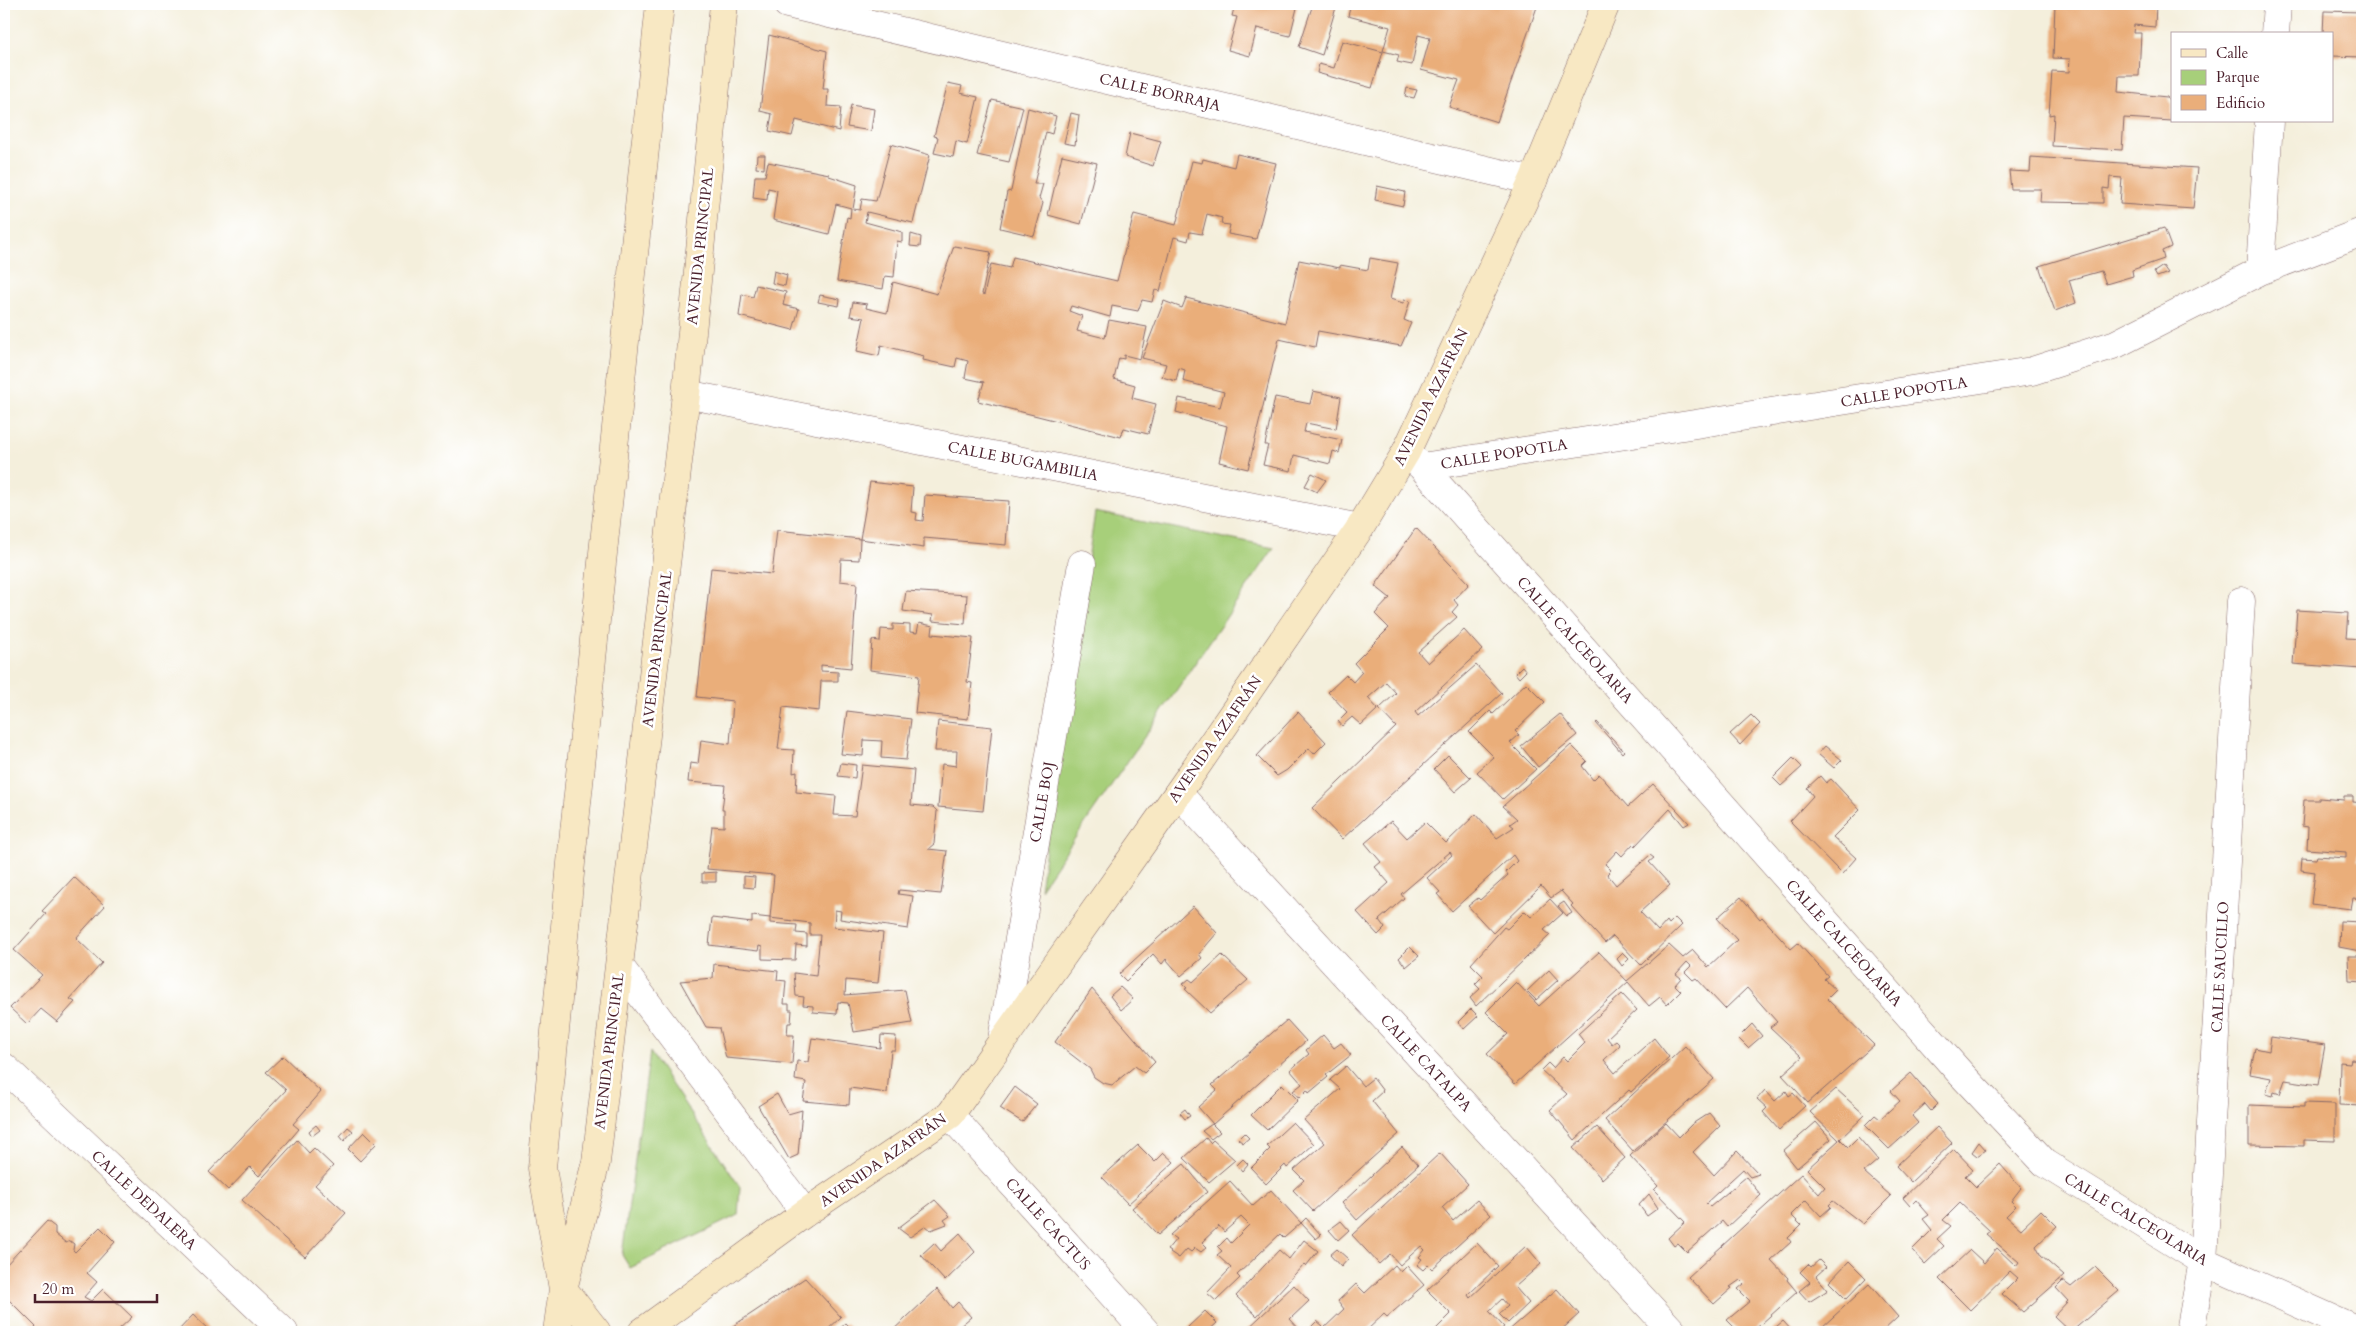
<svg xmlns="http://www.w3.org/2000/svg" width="2366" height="1336" font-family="Cardo,serif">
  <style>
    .green { fill: #a7cf7a; stroke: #787752 }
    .building { fill: #eaae7a }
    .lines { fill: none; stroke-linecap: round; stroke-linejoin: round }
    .street-casing { stroke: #866869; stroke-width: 29 }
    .secondary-casing { stroke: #866869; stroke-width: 29 }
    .street { stroke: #fff; stroke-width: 28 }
    .secondary { stroke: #f8e8c3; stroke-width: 28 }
    .labels { text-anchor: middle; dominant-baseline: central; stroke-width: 5; stroke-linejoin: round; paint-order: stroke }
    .street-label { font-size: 15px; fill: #4a1f2b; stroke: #fff }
  </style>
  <rect width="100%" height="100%" fill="#fff"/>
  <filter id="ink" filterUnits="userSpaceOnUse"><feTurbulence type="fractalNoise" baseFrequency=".02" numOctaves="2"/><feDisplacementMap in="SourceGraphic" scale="10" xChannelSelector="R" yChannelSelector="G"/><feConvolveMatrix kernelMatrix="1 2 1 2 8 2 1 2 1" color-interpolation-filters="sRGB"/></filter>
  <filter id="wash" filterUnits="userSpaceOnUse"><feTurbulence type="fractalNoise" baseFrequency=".0096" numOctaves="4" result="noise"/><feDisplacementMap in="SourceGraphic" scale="20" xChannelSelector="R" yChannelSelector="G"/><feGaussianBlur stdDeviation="1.12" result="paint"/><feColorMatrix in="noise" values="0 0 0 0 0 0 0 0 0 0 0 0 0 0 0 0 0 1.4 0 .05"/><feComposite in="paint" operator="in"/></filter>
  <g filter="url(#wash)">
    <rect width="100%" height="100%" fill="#f4efdc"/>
    <path class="green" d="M1095,512L1274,548L1040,889Z
      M650,1052L740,1187L738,1215L630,1268L622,1255Z"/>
    <g id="blocks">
      <path class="building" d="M1235,4H1298L1290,36L1257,28L1250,56L1228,50L1237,17L1232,16Z
        M1313,4H1337L1322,55L1299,47Z
        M1351,4H1434L1433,6L1438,7L1439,4H1538L1497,122L1449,107L1459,80L1421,70L1430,38L1418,35L1412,65L1397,62L1399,55L1383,51L1390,27L1348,16Z
        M2055,4H2156L2155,27L2134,25L2133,33H2141L2139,76H2119L2118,92L2167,97L2172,104V121L2124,118L2122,150L2052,146L2054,114L2049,115L2052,71L2069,72L2070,59L2053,58Z
        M2324,11L2362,12V57L2332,56V34H2323Z
        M769,35L827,51L823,89H828L827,106L841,107L839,131L796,120L792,136L769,131L772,114L760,111Z
        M1342,41L1383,52L1372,88L1317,73L1319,64L1334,68Z
        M948,83L962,86L960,93L978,97L967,144L956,141L953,157L934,153L938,137L934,136Z
        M1407,88L1417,90L1414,98L1405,96Z
        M992,100L1023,107L1009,162L977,155Z
        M851,105L874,109L871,131L847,127Z
        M1028,108L1056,116L1052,134L1046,132L1034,184H1043L1039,198L1043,203L1034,236L1000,228L1007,192L1011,191Z
        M1071,113L1079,115L1075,145L1064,143Z
        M1130,133L1161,141L1153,166L1125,157Z
        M891,144L930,155L913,223L867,212L865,222L902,232V242L897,241L894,277L885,276L883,289L837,281L847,217L850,218L851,208L836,204L829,234L773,220L777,190L768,188L767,200L753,198L755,176H765L768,162L829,174V176L857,185L853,209L860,210L862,199L876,201Z
        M1237,154L1276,163L1256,239L1228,234L1230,225L1221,224L1222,218L1207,214L1202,234L1190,232L1188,241L1174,237L1160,291L1155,290L1152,302L1142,300L1138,311L1112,306L1110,317L1071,306L1069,311L1082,316L1077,331L1105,338L1109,320L1147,327L1140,359L1124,355V359L1119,358L1114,379L1135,385L1132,398L1156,404L1148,434L1124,428L1121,437L978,401L984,382L965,378L968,361L957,358L955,367L923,360L924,356L881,345L879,356L857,351L864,318L850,316L853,302L867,304L866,308L887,313L893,282L937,294L954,246L991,252L982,294L984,295L991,264L1010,268L1013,257L1117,281L1134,214L1176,225L1192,161L1202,163L1203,159L1234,167Z
        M757,155H765L764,169L756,168Z
        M1062,155L1097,163L1081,224L1048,215Z
        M2031,157L2197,168L2193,209L2120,204L2122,178L2110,177L2109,189L2103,188V203L2040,202L2041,189H2011L2009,171L2030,172Z
        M1377,186L1405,192L1403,206L1375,200Z
        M2164,228L2171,247L2162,251L2164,259L2132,270L2133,276L2106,284L2101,271L2069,280L2076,303L2055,311L2039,266Z
        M911,234L921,237L920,247L910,246Z
        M1370,258L1398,263L1390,299L1403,303L1404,300L1410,301L1404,320L1411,323L1401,346L1318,331L1315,347L1279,339L1248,469L1219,462L1227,426L1176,412L1179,398L1220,407L1224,392L1183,381L1185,370L1179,368L1176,381L1162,377L1166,364L1142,358L1164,301L1182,308L1186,298L1285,323L1299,260L1340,268V265L1368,270Z
        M2163,266L2168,273L2157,277L2154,272Z
        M774,271L787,275L785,286L772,283Z
        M756,285L786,292L783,305L799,309L793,330L739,316L742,294L753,297Z
        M820,295L840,299L839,306L818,302Z
        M1313,391L1341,397L1336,429L1306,423L1304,432L1342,440L1339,453L1333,451L1330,464L1294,455L1291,471L1263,465L1268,445H1265L1275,397L1310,404Z
        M1312,473L1326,480L1317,492L1305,486Z
        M870,482L913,487L911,512L917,513L916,520L923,521L925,495L1009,501L1006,545L924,538V548L860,539Z
        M1416,528L1469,584L1454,600L1458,605L1452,612L1457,617L1418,652L1428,663L1464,630L1482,650L1415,712L1418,716L1476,665L1502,693L1342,839L1312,808L1396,727L1379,709L1396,693L1386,682L1368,698L1378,709L1361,725L1352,717L1342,726L1338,721L1347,712L1328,692L1346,675L1353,682L1362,672L1354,663L1389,628L1375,614L1390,598L1375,586Z
        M777,530L860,539L859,560L841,559L840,581L857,583L851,668L821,665V671L838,672V681H821L819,711L783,707L778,749L794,750L793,773L797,772L796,792L836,796L834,815L855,816L862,765L914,770L911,805L933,807L937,811L934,844L928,849L947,851L941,894L899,890L898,894L913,896L908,929L840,919L841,911L835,910L834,927L883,933L878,983L846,980L845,995L905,990L912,1023L854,1032L848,1003L838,1002L837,1014L813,1012V1006L803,1005L804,997L796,996L794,973L816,976L820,935H810V923L770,918L774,875L707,869L712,826L724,827V810H722L725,785L688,782L690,763L698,764L701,740L730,744L733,701L697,697L711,568L772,574Z
        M906,591L967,595L965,624L932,621L933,615L903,611Z
        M2297,610L2348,613L2346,638L2362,639V669L2293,664Z
        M919,623L933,626L932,634L973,638L967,682L972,683L968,719L915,713L919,676L870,670L872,640L880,641L881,629L893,630V624L910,625V632L917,633Z
        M1522,666L1526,671L1519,678L1515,673Z
        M1526,683L1545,702L1515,731L1519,735L1510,743L1536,769L1503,799L1477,772L1494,757L1469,732L1490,711L1493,714Z
        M847,711L911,719L906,760L881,758L882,741L864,740L863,756L841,754Z
        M1298,712L1326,742L1314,754L1309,748L1287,770L1277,776L1257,756Z
        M1560,714L1577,735L1538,767L1521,746Z
        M1751,715L1760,724L1740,745L1730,734Z
        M938,721L992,727L983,811L938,807L942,764L956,766L957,751H935Z
        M1597,722L1624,751L1622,753L1596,723Z
        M1571,745L1587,761L1582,766L1593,780L1599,774L1628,807L1653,784L1689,823L1684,826L1670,809L1635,846L1633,844L1622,856L1617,851L1605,864L1611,870L1607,874L1616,885L1650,855L1654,858L1649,862L1670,885L1640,912L1658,931L1667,921L1669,924L1675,918L1682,925L1641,965L1613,936L1605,943L1571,906L1573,904L1561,891L1551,898L1541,886L1493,933L1468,906L1478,898L1480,900L1508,875L1506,872L1517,861L1513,855L1452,911L1437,894L1440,892L1427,878L1452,855L1450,852L1401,894L1404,898L1379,920L1385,928L1378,935L1357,912L1389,883L1375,867L1381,862L1365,843L1391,821L1407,838L1425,822L1446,843L1476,814L1497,838L1514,827L1510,824L1517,819L1503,806Z
        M1825,746L1842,760L1834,768L1818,754Z
        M1448,755L1471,778L1455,792L1434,769Z
        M1793,758L1802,767L1781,786L1773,778Z
        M841,763L856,765L855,778L838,776Z
        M1820,776L1826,783L1831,779L1860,810L1833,837L1856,858L1842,874L1790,821L1813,796L1807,788Z
        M2344,796H2353V802L2362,803V853H2359L2358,860H2362V899L2353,898L2351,909L2311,904L2315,872L2301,870L2302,858L2316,859L2317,856L2346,858V852L2307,849L2308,827L2302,826L2304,800H2319V798L2344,800Z
        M716,872V882H702V873Z
        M744,876L755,877L754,888L744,887Z
        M74,877L105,906L76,938L102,963L70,999L75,1002L57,1022L41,1009L27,1024L10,1008L42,975L14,950L46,914L42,911Z
        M1741,897L1760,919L1762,917L1791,949L1798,943L1828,976L1824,979L1836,990L1827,999L1874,1045L1808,1103L1782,1075L1802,1057L1770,1027L1777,1022L1747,988L1725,1009L1696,978L1693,980L1685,972L1691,966L1687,962L1676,974L1681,978L1675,985L1681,991L1667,1005L1660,997L1649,1006L1628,982L1515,1084L1487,1054L1508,1034L1486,1012L1516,982L1539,1006L1599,952L1627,981L1669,945L1683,958L1693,950L1708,967L1737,940L1717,918Z
        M1550,899L1563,913L1544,930L1550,935L1476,1006L1470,998L1480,989L1475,984L1483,976L1471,964L1504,927L1507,929L1525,911L1531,917Z
        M1564,902L1572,913L1567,916L1558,906Z
        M1193,906L1217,933L1199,954L1202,958L1181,976L1166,959L1162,964L1153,954L1126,981L1119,974Z
        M752,916L770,918V923L797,925L796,933L807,934V946L796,945L795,960L762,959V947L759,946L758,951L709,945L712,918L752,923Z
        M2340,921L2362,922V982L2349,981L2348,956H2360V951L2339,947Z
        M1410,947L1419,956L1406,967L1399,958Z
        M1623,953L1629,959L1622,966L1617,959Z
        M1222,955L1248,980L1210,1013L1185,989L1187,988L1183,984L1189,979L1193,982Z
        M714,964L778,971L777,980L786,981L784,1004H789V1010H792L791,1023H788L787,1035H794L792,1064L726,1058L719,1028L706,1027L680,981L713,978Z
        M1549,970L1558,980L1536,1000L1527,991Z
        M1120,987L1133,999L1121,1010L1110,996Z
        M1092,989L1155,1062L1144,1073L1135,1066L1112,1085L1103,1083L1094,1077L1090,1069L1055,1042Z
        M1622,994L1637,1010L1607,1038L1612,1044L1616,1041L1620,1045L1604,1060L1615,1073L1654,1038L1669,1057L1631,1092L1629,1090L1575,1140L1550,1110L1567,1094L1541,1070L1548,1063L1553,1068L1563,1057L1567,1061L1585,1043L1578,1034Z
        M1471,1009L1478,1016L1464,1029L1458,1022Z
        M1287,1020L1306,1041L1213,1124L1198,1107L1217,1090L1212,1085Z
        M1752,1024L1762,1036L1748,1048L1738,1038Z
        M881,1035L896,1036L895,1050H891L887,1093L850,1088L849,1105L803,1101L806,1082L795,1080L797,1061L808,1062L812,1038L880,1048Z
        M1323,1035L1334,1048L1341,1043L1351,1055L1326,1075L1328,1077L1309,1093L1307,1090L1299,1098L1293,1091L1302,1084L1290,1070L1309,1054L1306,1050Z
        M2271,1037L2325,1045L2318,1085L2285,1080L2280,1094L2274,1092L2273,1096L2266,1094L2271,1078L2250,1074L2255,1048L2269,1051Z
        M1685,1046L1714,1079L1633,1151L1605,1120Z
        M283,1056L321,1092L293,1124L299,1129L259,1176L250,1167L228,1190L209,1172L286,1090L266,1072Z
        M2351,1059L2362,1060V1106L2339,1105L2340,1062L2350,1063Z
        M1346,1066L1363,1086L1373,1078L1383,1091L1372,1101L1399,1134L1313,1211L1293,1190L1304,1180L1294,1170L1325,1143L1304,1120L1340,1089L1330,1080Z
        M1911,1073L1938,1104L1931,1111L1925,1104L1912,1116L1918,1123L1889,1149L1865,1125L1875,1115L1880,1119L1900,1101L1891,1091Z
        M1282,1084L1298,1100L1267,1130L1251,1115Z
        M1015,1087L1037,1104L1022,1122L1000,1108Z
        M1836,1089L1865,1115L1840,1139L1848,1147L1858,1137L1878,1160L1864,1172L1891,1196L1863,1224L1833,1201L1829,1205L1831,1207L1821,1216L1806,1200L1791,1215L1801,1225L1788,1238L1791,1242L1771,1260L1788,1278L1787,1280L1797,1292L1752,1332H1739L1727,1320L1750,1301L1738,1289L1744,1284L1740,1280L1730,1287L1732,1288L1714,1304L1688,1277L1801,1174L1819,1194L1825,1187L1807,1169L1839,1140L1810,1112Z
        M1765,1090L1775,1101L1786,1091L1789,1096L1793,1093L1805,1106L1779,1130L1763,1112L1767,1108L1757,1099Z
        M777,1094L788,1114L802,1110L798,1155L789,1159L758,1106Z
        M2304,1103L2335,1104V1141L2304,1140V1146L2249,1145V1105L2304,1107Z
        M1185,1109L1190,1116L1185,1119L1180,1113Z
        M1709,1113L1720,1126L1693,1152L1714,1175L1737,1151L1759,1174L1750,1177L1743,1169L1706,1203L1710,1207L1746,1177L1761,1195L1727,1227L1722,1221L1687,1252L1678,1243L1674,1246L1668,1238L1685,1222L1654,1190L1658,1186L1630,1156L1666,1123L1679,1137L1692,1124Z
        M1293,1122L1314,1144L1287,1168L1285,1165L1266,1184L1251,1168L1270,1149L1267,1146Z
        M1816,1122L1831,1139L1797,1168L1783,1151Z
        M1212,1124L1220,1132L1211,1139L1202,1131Z
        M316,1125L320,1130L312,1136L309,1131Z
        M348,1127L353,1131L344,1141L340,1136Z
        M1597,1127L1625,1158L1602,1179L1573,1148Z
        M1937,1127L1952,1143L1911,1182L1896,1166Z
        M364,1132L376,1144L360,1161L348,1149Z
        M1244,1133L1249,1138L1243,1143L1238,1139Z
        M1206,1138L1210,1143L1213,1140L1235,1160L1209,1182L1184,1158Z
        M297,1140L309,1153L314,1148L333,1166L315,1185L346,1213L305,1257L242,1200Z
        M1979,1142L1986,1150L1977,1156L1972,1152Z
        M1138,1145L1155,1162L1164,1153L1174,1162L1128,1204L1102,1177Z
        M1402,1147L1418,1165L1357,1220L1342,1203Z
        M1954,1149L1973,1169L1965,1176L1976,1187L2000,1164L2021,1188L2011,1201L2016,1206L2006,1216L2021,1229L2041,1210L2057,1226L2036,1246L2041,1256L2064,1276L2023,1312L2002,1294L2018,1278L2010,1271L1970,1310L1939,1279L1970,1250L1984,1263L1997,1248L2016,1266L2019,1262L1986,1234L1990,1231L1960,1203L1943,1220L1951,1226L1937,1239L1944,1246L1925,1264L1912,1250L1932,1230L1923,1219L1929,1215L1916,1200L1910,1206L1903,1198Z
        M1440,1153L1468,1184L1442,1208L1453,1221L1477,1200L1491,1215L1432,1269L1428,1265L1423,1270L1417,1265L1422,1259L1419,1257L1425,1250L1421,1246L1400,1265L1390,1254L1379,1264L1352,1235Z
        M1243,1159L1248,1164L1242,1171L1237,1165Z
        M1184,1164L1207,1192L1158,1235L1132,1208Z
        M1230,1181L1253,1206L1271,1190L1301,1223L1284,1238L1280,1234L1237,1275L1240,1278L1216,1301L1207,1293L1231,1268L1217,1255L1222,1251L1218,1247L1227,1238L1231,1243L1249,1225L1241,1217L1224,1232L1219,1226L1202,1242L1207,1247L1201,1252L1195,1248L1191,1252L1187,1249L1179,1258L1167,1250L1176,1239L1170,1235Z
        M1649,1194L1658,1208L1647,1216L1639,1205Z
        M935,1200L950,1216L944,1220L947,1224L931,1230L926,1226L910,1237L898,1228Z
        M1306,1218L1321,1235L1316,1239L1301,1223Z
        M47,1221L55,1227V1234L66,1243L70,1241L74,1244L73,1250L75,1252L100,1227L115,1242L87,1273L97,1282L84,1297L91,1301L103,1289L132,1317L116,1332H32L36,1327L4,1295V1267Z
        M1341,1221L1349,1230L1338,1240L1329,1230Z
        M960,1233L975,1252L945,1281L921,1255L934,1243L941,1251Z
        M1304,1240L1318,1251L1306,1266L1304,1264L1257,1316L1236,1296L1279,1250L1289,1259Z
        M1477,1243L1498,1266L1468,1295L1470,1298L1526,1246L1541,1264L1515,1287L1529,1303L1508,1323L1499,1314L1508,1306L1502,1299L1489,1311L1504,1327L1498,1332H1433L1451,1314L1427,1290Z
        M1337,1249L1348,1259L1341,1267L1330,1255Z
        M1819,1260L1826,1267L1816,1276L1828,1290L1809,1302L1799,1291L1810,1282L1800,1272L1808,1264L1811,1267Z
        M1849,1261L1866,1278L1846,1299L1829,1282Z
        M1395,1265L1401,1272L1407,1266L1424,1285L1387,1317L1384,1314L1365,1332H1325L1322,1330L1344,1309L1338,1301L1356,1284L1365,1293Z
        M2095,1267L2119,1291L2071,1332L2054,1316L2068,1301L2056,1288L2063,1281L2071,1287Z
        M805,1278L841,1317L825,1332H724Z
        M1869,1284L1898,1317L1882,1332H1822L1821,1328Z
        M1294,1285L1309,1301L1290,1319L1302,1332H1244Z
        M937,1289L952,1308L958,1302L971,1317L953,1332H891Z
        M1557,1289L1579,1314L1559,1332H1507Z
        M1205,1311L1217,1323L1207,1332H1193L1188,1327Z
        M193,1315L209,1330L207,1332H177Z
        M1317,1321L1323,1326L1318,1332L1311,1327Z
        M1783,1321L1793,1332H1770Z
        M846,1323L855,1332H836Z"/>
    </g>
  </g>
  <g filter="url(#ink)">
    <use href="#blocks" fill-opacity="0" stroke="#866869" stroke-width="1"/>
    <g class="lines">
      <defs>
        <path id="street" d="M787,4L1533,181
          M2275,34L2277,4
          M2260,271L2269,121
          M686,394L1360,528
          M1406,452L1422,467L1962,1075L2045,1163L2203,1261L2362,1332
          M1422,467L2032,371L2116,344L2260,271L2362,232
          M1178,793L1673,1332
          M620,967L805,1213
          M1002,1040L1082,564
          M4,1067L284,1332
          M950,1115L1146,1332
          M2190,1332L2203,1261L2241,601"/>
        <path id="secondary" d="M557,1332L563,1289L596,1162L686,394L724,4
          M597,1332L563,1289L542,1168L573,842L660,4
          M642,1332L805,1213L950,1115L1178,793L1360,528L1406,452L1533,181L1606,4"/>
      </defs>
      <use href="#street" class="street-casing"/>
      <use href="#secondary" class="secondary-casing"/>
      <use href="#street" class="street"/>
      <use href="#secondary" class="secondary"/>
    </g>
  </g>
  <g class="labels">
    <g class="street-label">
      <text transform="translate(1160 92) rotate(13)">CALLE BORRAJA</text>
      <text transform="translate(700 246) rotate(-84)">AVENIDA PRINCIPAL</text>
      <text transform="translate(1904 392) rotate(-9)">CALLE POPOTLA</text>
      <text transform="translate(1431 397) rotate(-64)">AVENIDA AZAFRÁN</text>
      <text transform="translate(1504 454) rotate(-9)">CALLE POPOTLA</text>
      <text transform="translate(1023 461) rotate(11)">CALLE BUGAMBILIA</text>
      <text transform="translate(1575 640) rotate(48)">CALLE CALCEOLARIA</text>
      <text transform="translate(657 649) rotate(-83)">AVENIDA PRINCIPAL</text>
      <text transform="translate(1215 739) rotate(-55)">AVENIDA AZAFRÁN</text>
      <text transform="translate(1042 802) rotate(-80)">CALLE BOJ</text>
      <text transform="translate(1844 943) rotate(48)">CALLE CALCEOLARIA</text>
      <text transform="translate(2220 967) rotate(-87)">CALLE SAUCILLO</text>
      <text transform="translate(609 1051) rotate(-83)">AVENIDA PRINCIPAL</text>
      <text transform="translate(1426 1063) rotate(47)">CALLE CATALPA</text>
      <text transform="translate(883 1160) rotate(-35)">AVENIDA AZAFRÁN</text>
      <text transform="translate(144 1200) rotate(43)">CALLE DEDALERA</text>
      <text transform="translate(2136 1219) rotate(31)">CALLE CALCEOLARIA</text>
      <text transform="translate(1048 1224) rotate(48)">CALLE CACTUS</text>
    </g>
  </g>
  <rect width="2366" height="1336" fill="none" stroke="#fff" stroke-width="20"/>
  <rect x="2171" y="32" width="162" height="90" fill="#ffffff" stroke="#b7a5aa"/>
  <rect x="2181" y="49" width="25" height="8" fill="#f8e8c3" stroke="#b7a5aa"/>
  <text x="2216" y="58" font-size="15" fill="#4a1f2b">Calle</text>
  <rect x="2181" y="70" width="25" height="15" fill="#a7cf7a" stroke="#b7a5aa"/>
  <text x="2216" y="82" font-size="15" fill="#4a1f2b">Parque</text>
  <rect x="2181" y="95" width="25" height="15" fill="#eaae7a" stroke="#b7a5aa"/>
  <text x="2216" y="108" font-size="15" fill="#4a1f2b">Edificio</text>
  <path d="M35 1294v8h122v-8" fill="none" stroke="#4a1f2b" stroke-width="2.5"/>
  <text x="42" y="1294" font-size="15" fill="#4a1f2b" stroke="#ffffff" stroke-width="4" paint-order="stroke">20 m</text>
</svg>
